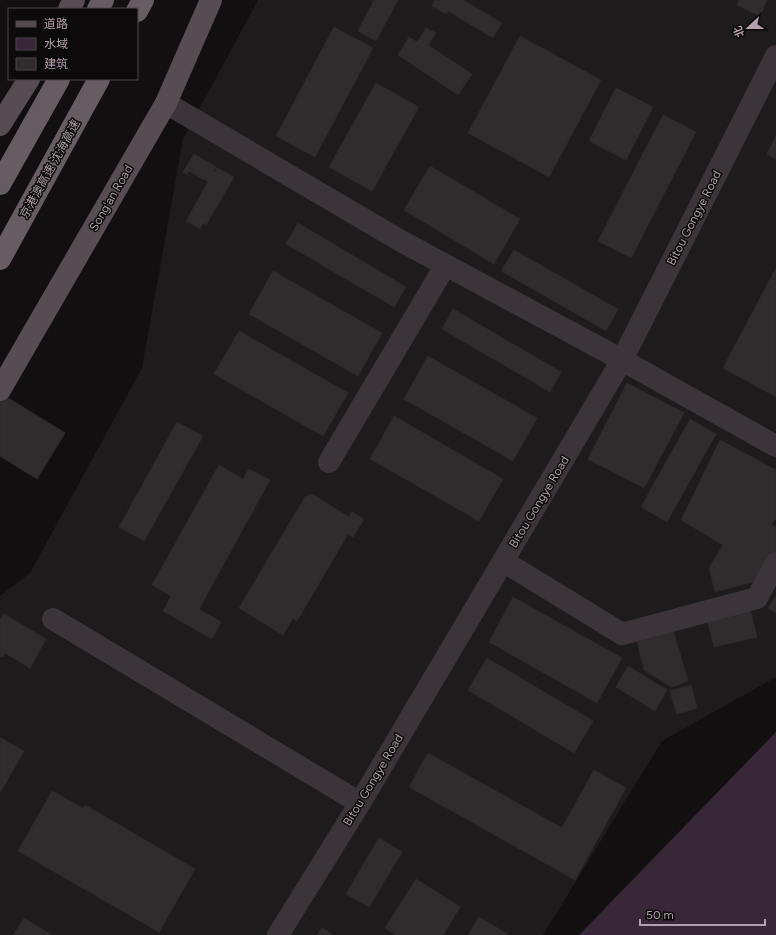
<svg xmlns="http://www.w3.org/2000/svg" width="776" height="935" font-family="Figtree,'Noto Sans SC',sans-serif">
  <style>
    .built { fill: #1e1b1c }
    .water { fill: #382736 }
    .building { fill: #302c2e; stroke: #2d292b }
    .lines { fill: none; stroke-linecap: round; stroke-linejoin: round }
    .minor { stroke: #3b3438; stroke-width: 22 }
    .major { stroke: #564c52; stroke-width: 22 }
    .highway { stroke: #685c63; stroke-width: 22 }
    .labels { text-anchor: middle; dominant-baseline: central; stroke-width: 3; stroke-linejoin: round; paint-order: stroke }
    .street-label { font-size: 12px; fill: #b39fad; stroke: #0c0a0b }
  </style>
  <rect width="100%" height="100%" fill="#110f10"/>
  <path class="built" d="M258,0H776V677L662,741L543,935H0V596L30,573L142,368L183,139Z"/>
  <path class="water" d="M776,732V935H579Z"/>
  <path class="building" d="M374,0H398L376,41L358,31Z
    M435,0H463L502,23L493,38L448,11L446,14L432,6Z
    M739,0H767L760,16L737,5Z
    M334,27L373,48L315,157L276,136Z
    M426,28L436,33L428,45L472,74L458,95L398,55L409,37L417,42Z
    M520,36L601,80L549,177L468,133Z
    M376,83L419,107L372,191L329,167Z
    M616,88L653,107L626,160L589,141Z
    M663,115L696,132L631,258L598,241Z
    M776,136V159L767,154Z
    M194,154L216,167L213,171L215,172L217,168L234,177L206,225L203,223L200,229L186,221L208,182L189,171L187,174L183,172Z
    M430,166L520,219L494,264L404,210Z
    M298,223L406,287L394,307L286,244Z
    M514,250L618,309L606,331L501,271Z
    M776,268V397L723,368Z
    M273,271L382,333L358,376L249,314Z
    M453,309L561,372L550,392L442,329Z
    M239,331L348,393L323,436L214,374Z
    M428,356L537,418L513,461L404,399Z
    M627,383L684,413L644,488L588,459Z
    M0,393L65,433L37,479L0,456Z
    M394,416L503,479L479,521L370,459Z
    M690,419L716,434L667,522L641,507Z
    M177,422L203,436L144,541L119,527Z
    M720,440L776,470V519L771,524L776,527V558L764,579L715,592L709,568L723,545L681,520Z
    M219,465L243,479L249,469L270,480L199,609L221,622L212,639L163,611L171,596L152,585Z
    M312,494L349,517L352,512L364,519L353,537L348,534L297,621L293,618L283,635L239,608L305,497Z
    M776,596V613L768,608Z
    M513,597L622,658L597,703L489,642Z
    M749,605L757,637L714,647L706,615Z
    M4,614L46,639L30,668L5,653L3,657L0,656V620Z
    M671,623L688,681L672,687L644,670L636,637Z
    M487,658L593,721L574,753L468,690Z
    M628,666L667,690L655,711L616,687Z
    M691,685L697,708L677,714L670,691Z
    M1,738L24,751L0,793V741Z
    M428,753L562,828L594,770L626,788L575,880L409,787Z
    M52,791L83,808L85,805L195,869L159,932L18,851Z
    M379,838L402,852L369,907L346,894Z
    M416,879L460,907L443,935H396L385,928Z
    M479,917L509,935H468Z
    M24,918L52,935H13Z
    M322,928L333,935H317Z"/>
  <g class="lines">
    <path class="minor" d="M166,103L401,241L622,360L776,446
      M329,462L445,266
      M503,561L622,634L757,598L776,563
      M53,619L360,803
      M278,935L360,803L622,360L776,56"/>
    <path class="major" d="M69,9L74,0
      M0,125L29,79
      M0,390L166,103L211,0"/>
    <path class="highway" d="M98,9L103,0
      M137,11L143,0
      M0,184L59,79
      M0,259L99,79"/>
  </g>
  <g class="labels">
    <g class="street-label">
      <text transform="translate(50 169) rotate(-61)">京港澳高速 沈海高速</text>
      <text transform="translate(111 198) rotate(-60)">Song'an Road</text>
      <text transform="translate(694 218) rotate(-63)">Bitou Gongye Road</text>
      <text transform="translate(539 502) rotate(-59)">Bitou Gongye Road</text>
      <text transform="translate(373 780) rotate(-59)">Bitou Gongye Road</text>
    </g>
  </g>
  <rect x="8" y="8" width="130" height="72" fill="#0c0a0b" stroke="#4f464c"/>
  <rect x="16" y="21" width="20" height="6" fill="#564c52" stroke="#4f464c"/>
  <text x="44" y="28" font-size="12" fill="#b39fad">道路</text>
  <rect x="16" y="38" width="20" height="12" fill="#382736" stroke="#4f464c"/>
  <text x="44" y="48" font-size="12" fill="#b39fad">水域</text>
  <rect x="16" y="58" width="20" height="12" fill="#302c2e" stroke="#4f464c"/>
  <text x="44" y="68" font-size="12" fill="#b39fad">建筑</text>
  <g transform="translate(748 28) rotate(248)" stroke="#0c0a0b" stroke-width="3" paint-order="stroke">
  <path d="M0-3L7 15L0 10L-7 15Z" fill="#b39fad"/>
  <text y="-6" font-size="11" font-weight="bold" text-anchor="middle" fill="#b39fad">北</text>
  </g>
  <path d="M640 919v6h125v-6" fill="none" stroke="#b39fad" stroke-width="2"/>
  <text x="646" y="919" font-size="12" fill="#b39fad" stroke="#0c0a0b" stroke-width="3" paint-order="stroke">50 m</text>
</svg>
